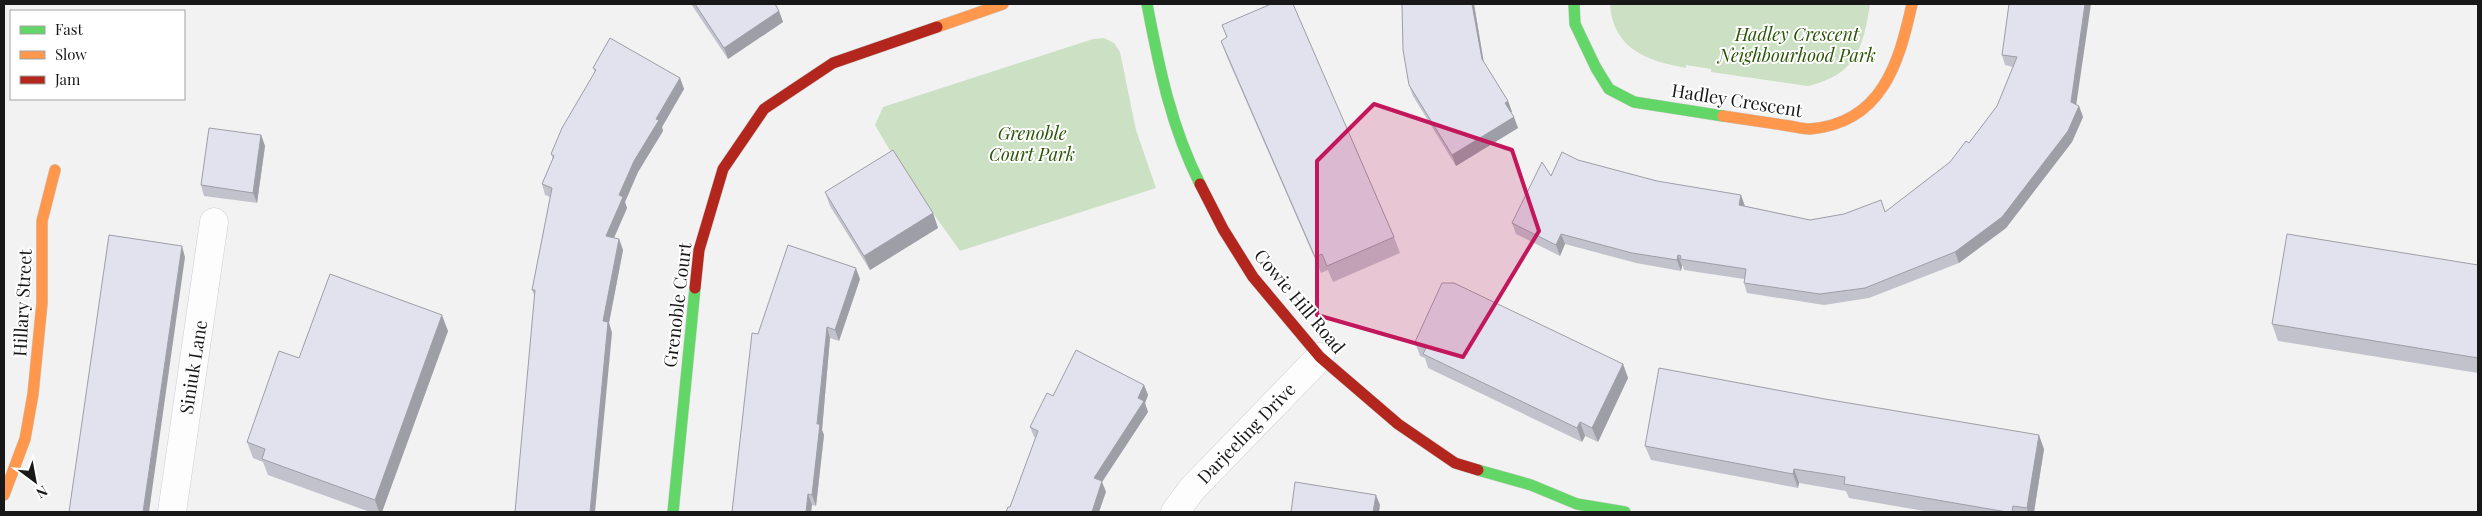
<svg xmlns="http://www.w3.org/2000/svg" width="2482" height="516" font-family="'Playfair Display',serif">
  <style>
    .green { fill: #cce0c3 }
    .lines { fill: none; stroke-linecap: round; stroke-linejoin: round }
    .street-casing { stroke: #cecece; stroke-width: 29 }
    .fast-casing { stroke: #cecece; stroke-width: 12 }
    .slow-casing { stroke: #cecece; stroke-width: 12 }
    .jam-casing { stroke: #cecece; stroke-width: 12 }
    .street { stroke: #fdfdfd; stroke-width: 28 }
    .fast { stroke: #63d668; stroke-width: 11 }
    .slow { stroke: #ff974d; stroke-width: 11 }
    .jam { stroke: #b3261e; stroke-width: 11 }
    .wall { fill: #c2c2cd }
    .shaded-wall { fill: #9e9ea7 }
    .building { fill: #e2e1ee; stroke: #9e9ea7 }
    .marked { fill: #c2185b; fill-opacity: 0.2; stroke: #c2185b; stroke-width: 4; stroke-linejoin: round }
    .labels { text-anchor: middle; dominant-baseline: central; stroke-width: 4; stroke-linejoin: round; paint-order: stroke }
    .park-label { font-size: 18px; font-style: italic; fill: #295505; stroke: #fff }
    .street-label { font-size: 18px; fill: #181818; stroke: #fff }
  </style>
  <rect width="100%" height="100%" fill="#f2f2f2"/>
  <path class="green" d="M1610,4H1870C1863,48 1856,75 1808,86L1711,72V69L1686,65V68C1647,61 1613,49 1610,4Z
    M1104,38L1114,43L1120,52L1136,130L1156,188L960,251L898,164L875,125L883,107L1093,39Z"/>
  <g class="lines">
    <defs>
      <path id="street" d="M172,512L214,222
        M1175,512L1192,489L1320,357"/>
      <path id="fast" d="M1147,4C1159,67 1171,127 1200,184
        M1574,4L1575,24L1596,68L1609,89L1634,102L1723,116
        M1478,470L1531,485L1577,504L1625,512
        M673,512L695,288"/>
      <path id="slow" d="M937,27L1003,4
        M1723,116C1743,119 1763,122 1783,125C1792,126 1802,129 1810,129C1882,123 1899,63 1912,4
        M4,495L25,439L33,394L42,303V221L55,170"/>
      <path id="jam" d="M1200,184L1223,229L1253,277L1320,357L1398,424L1455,463L1478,470
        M695,288L699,250L723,169L764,109L833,63L937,27"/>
    </defs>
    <use href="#street" class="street-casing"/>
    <use href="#fast" class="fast-casing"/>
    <use href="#slow" class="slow-casing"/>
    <use href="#jam" class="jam-casing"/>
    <use href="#street" class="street"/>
    <use href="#fast" class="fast"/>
    <use href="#slow" class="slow"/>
    <use href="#jam" class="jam"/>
  </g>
  <path class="wall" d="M691,4H775L779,11L783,22L728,59Z
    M1474,4L1484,63L1508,101L1512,112H1511L1518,128L1456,166L1413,96L1409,85Z
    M2009,4L2076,105L2079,106L2083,117L2072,142L2006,228L1959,263L1869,298L1824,305L1747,293L1744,283V279L1684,270L1683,266H1682L1681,271L1636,263L1565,244L1560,256L1516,234L1512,223L1551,176L1578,160L1745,206L1810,220L1886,212L1950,162L1969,143L1997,106L2013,67L2005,65L2002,55Z
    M1222,25L1394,237L1400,253L1333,282L1328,270L1321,273L1227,57L1221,41L1227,38Z
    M593,68L680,78L684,89L662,127L663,131L638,172L625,202L627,208L614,238L619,239L623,250L609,323L612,333L535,297L532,290L550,197L545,195L542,184L553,159L551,154L595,72Z
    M261,135L265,146L257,203L204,196L201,185Z
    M825,192L933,213L938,228L870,270L830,206Z
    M2478,265V373L2278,341L2272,324Z
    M860,279L839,341L830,338L822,430L824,435L816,506L812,505L811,512H732L758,334Z
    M448,331L382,512H370L268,475L263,462L253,458L247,442L299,358Z
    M1415,342L1623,364L1628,378L1598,442L1585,436L1582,442L1428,368L1425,358L1420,356Z
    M1144,385L1148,395L1145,403L1148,412L1102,482L1106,492L1010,507L1036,438L1034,437L1030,427L1053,396Z
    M1645,446L2044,449L2034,512H1930L1849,498L1846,491L1799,483L1798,488L1651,460Z"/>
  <path class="shaded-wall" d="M1472,4H1474L1485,70L1482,59Z
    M2085,4H2091L2075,113L2071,102Z
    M779,11L783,22L728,59L724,48Z
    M680,78L684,89L662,127L663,131L638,172L625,202L627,208L610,247L606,236L619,195L634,161L656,119Z
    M1508,101L1512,112L1509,113L1505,103Z
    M2079,106L2083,117L2072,142L2006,228L1959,263L1955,252Z
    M1514,117L1518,128L1456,166L1452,155Z
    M261,135L265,146L257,203L253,193Z
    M1741,195L1745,206L1739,205Z
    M933,213L938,228L870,270L864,256Z
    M1561,234L1565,244L1560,256L1556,245Z
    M619,239L623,250L609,323L612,333L595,512H590L603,321Z
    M182,246L185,257L149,512H143Z
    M1678,255L1682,266L1681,271L1677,260Z
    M856,268L860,279L839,341L835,330Z
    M442,315L448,331L382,512H379L375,500Z
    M827,327L830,338L822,430L824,435L816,506L812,495L817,424Z
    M1623,364L1628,378L1598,442L1592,428Z
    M1144,385L1148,395L1145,403L1148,412L1102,482L1106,492L1099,512H1092L1094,478Z
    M1580,422L1585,436L1582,442L1577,428Z
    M2039,435L2044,449L2034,512H2028L2027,508Z
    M1794,469L1799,483L1798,488L1793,474Z
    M808,494L812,505L811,512H806Z
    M1376,495L1380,505L1379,512H1373Z"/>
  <path class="building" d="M695,4H775L779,11L724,48Z
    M1271,4H1293L1394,237L1327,266L1322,254L1315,257L1221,41L1227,37L1222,25Z
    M1402,4H1472L1482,59L1508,101L1505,103L1514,117L1452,155L1409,85L1403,50Z
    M2009,4H2085L2071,102L2079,106L2068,131L2002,217L1955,252L1865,288L1820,294L1744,283L1746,269L1680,259L1681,256L1678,255L1677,260L1632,253L1561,234L1556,245L1512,223L1542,162L1551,176L1562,152L1578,160L1657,181L1741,195L1739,205L1810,220L1844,214L1881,200L1885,212L1950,162L1966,141L1969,143L1997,106L2017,57L2002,55Z
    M610,38L680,78L656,119L659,120L634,161L619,195L623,197L606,236L619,239L603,321L608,322L590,512H515L535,290H532L552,188L542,184L554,156L551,154L562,128L596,70L593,68Z
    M209,128L261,135L253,193L201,185Z
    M893,150L933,213L864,256L825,192Z
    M2287,234L2478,265V358L2272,324Z
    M109,235L182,246L143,512H69Z
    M788,245L856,268L835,330L827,327L817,424H820L812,495L808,494L806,512H732L752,333L758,334Z
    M330,274L442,315L375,500L262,459L265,449L247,442L279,351L299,358Z
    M1442,283H1454L1623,364L1592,428L1580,422L1577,428L1423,354L1426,348L1415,342Z
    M1076,350L1144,385L1138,398L1144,401L1094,478L1102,481L1092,512H1006L1008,507H1010L1038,431L1030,427L1047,393L1053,396Z
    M1659,368L1825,399L2039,435L2027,508L2013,506L2012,512H2007L1844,484L1845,477L1794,469L1793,474L1645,446Z
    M1295,482L1376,495L1373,512H1291Z"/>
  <path class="marked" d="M1374,104L1512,150L1539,231L1463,357L1317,315V161Z"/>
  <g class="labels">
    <g class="park-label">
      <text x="1797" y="34">Hadley Crescent<tspan x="1797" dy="21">Neighbourhood Park</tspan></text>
      <text x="1032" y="133">Grenoble<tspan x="1032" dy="21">Court Park</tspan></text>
    </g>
    <g class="street-label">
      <text transform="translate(1737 100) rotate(9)">Hadley Crescent</text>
      <text transform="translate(1300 301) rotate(50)">Cowie Hill Road</text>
      <text transform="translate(22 303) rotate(-87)">Hillary Street</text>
      <text transform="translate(677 305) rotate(-83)">Grenoble Court</text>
      <text transform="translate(193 367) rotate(-81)">Siniuk Lane</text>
      <text transform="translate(1246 433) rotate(-46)">Darjeeling Drive</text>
    </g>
  </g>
  <rect width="2482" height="516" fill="none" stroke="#181818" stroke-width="10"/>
  <rect x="10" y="10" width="175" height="90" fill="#ffffff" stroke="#a3a3a3"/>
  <rect x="20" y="26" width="25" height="8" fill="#63d668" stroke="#a3a3a3"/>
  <text x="55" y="35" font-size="15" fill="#181818">Fast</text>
  <rect x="20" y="51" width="25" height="8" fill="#ff974d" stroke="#a3a3a3"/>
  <text x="55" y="60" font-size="15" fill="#181818">Slow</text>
  <rect x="20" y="76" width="25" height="8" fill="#b3261e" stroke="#a3a3a3"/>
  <text x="55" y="85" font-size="15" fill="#181818">Jam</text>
  <g transform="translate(35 481) rotate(148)" stroke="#ffffff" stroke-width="4" paint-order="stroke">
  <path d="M0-4L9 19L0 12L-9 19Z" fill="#181818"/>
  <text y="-8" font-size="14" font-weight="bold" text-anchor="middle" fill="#181818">N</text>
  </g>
</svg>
